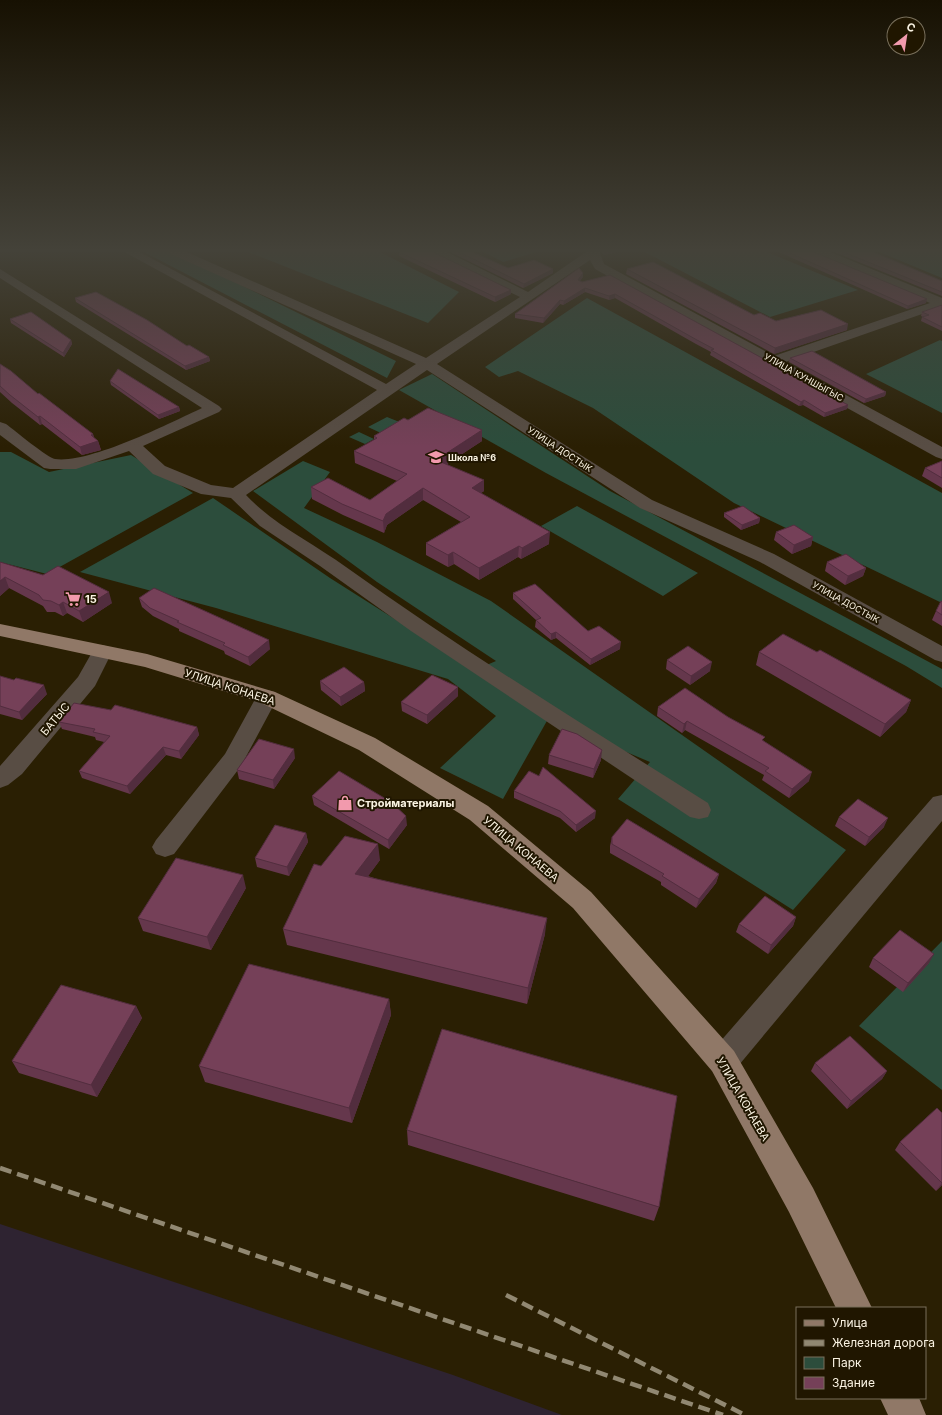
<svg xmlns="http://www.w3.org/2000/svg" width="942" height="1415" font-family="Inter,sans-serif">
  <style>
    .industrial { fill: #2e2331 }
    .green { fill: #2c4d3c }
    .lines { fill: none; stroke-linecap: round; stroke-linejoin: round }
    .minor { fill: #584d44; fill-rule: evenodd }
    .major { fill: #907867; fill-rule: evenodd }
    .rail { stroke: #918872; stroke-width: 4.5; stroke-dasharray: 12 6; stroke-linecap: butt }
    .wall { fill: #65374c }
    .shaded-wall { fill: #522d3e }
    .building { fill: #754058; stroke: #522d3e }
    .labels { text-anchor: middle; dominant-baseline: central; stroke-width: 4; stroke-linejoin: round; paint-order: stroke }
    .far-street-label { font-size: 9px; fill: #fbf4e3; stroke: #201600 }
    .far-poi-label { font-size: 9px; font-weight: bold; fill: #fbf4e3; stroke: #201600; text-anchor: start }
    .poi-label { font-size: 11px; font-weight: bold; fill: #fbf4e3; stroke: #201600; text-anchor: start }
    .street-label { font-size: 11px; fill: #fbf4e3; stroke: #201600 }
  </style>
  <rect width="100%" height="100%" fill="#2a1f03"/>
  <path class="industrial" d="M0,1224L453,1375L562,1415H0Z"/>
  <path class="green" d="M138,249H167L396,361L387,378Z
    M241,249H374L459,292L428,323Z
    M478,249H546L503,262Z
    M639,249H760L858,290L770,317Z
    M872,249H942V278Z
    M587,298L942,493V603L734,503L593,408L518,371L499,377L485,367Z
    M940,340L942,341V413L866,374Z
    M432,374L610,491L942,669V688L906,666L546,473L399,390Z
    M387,417L402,423L383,434L368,427Z
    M359,432L374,439L365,444L349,437Z
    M0,452H11L49,472L131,455L193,493L47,574L0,562Z
    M303,461L330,472L304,508L377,542L491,601L846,850L793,910L618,799L650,762L548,719L503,799L440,768L496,716L448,679L216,608L80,572L213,498L330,578L475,670L496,661L377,582L253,491Z
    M577,506L698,573L663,596L541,526Z
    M942,941V1090L859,1026Z"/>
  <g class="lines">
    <path class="minor" d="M119,249H134L386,384L416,364L171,254L169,251L170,249H180L426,358L520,297L428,252L426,249H441L528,292L586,252L583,249H604L600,253L604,264L774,356L930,303L809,252L807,249H823L942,298V307L785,362L942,447V459L936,457L595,269L590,260L437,364L652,500L774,554L942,646V662L935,660L760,562L640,508L427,370L246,495C274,525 313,543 346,567C463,651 586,726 708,803L711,810L708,817L699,819L690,817L411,631L320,566L260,526L231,498L201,494L153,474L129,451L76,469H50L44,468L0,435V422L6,424C14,430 48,458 55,459C89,464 170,423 202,408L0,278V269L219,406L222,409L219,412L143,446L165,466L211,485L233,488L377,390Z
      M102,645L109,647L112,652L95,686L22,774L8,785L0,788V766L78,677L95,647Z
      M267,690L275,692L278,697L241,766L174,854L165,857L156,854L152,847L156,840L225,754L259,692Z
      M942,795V821L734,1071L723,1075L712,1071L708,1061L712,1051L933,797Z"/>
    <path class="major" d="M0,624L147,654L275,692L375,738L488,806L591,892L734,1051L813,1188L872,1308H836L789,1212L712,1071L573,908L470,820L359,750L259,702L145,667L0,636Z
      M880,1398H919L926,1415H888Z"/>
    <path class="rail" d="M0,1168L723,1415
      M506,1295L745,1415"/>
  </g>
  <path class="wall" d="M395,249H427L511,290V294L495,302L399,256V252L400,251Z
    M444,249H466L508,268L553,269V273L523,288Z
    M630,249L604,255L602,253V250Z
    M772,249H809V250L926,303L907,309Z
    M827,249H866L942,281V296Z
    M627,269L754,315L776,321L847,330L774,354L626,274Z
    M610,275L848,405L847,409L824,417L803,405L799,406L710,355L711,352L696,344L615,298L609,300L585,292L563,305L560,304L543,323L515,318V314L583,277L580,281L582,282Z
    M75,298L187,346L209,357L210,361L186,370L76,302Z
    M942,305V331L921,321L922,317H923L921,316L922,312Z
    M10,319L71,340L72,344L64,357L11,323Z
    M790,358L886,392L885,396L864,403L789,362Z
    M0,364L38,394L93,434L94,438L98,441L101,450L82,455L42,424L40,425L12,403L0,392Z
    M110,381L179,407L180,411L159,419L111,385Z
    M408,420L482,430V441L447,464L484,491L481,493L549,544L521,559L518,557L479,580L454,564L448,567L426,555V543L461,522L423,500L387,525L384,533L343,515L312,499L311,487L370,500L397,481L355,463L354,451L374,440V436Z
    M942,461V488L922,476L925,468Z
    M724,513L760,518L759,523L741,530L724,517Z
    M776,532L813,537L811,546L792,554L774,540Z
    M0,562L112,603L83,622L67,613L63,616L55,612H47L43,606L9,588L0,596Z
    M827,562L866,568L863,576L845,585L825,571Z
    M513,593L588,631L620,649L590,665L556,638L551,640L535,627L536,620L513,599Z
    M139,598L270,649L250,666L225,654L224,651L179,631V629L153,616L142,607Z
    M942,602V626L932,620L936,611Z
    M759,652H817L911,700L906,712L880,737L756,665Z
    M667,660L710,671L690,685L666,669Z
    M0,676L47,694L22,720L0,714Z
    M320,681L364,682L365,691L341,706L321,690Z
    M458,696L427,724L402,711L401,702Z
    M658,707L728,717L764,741L809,781L789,798L762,780L764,775L685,730L682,733L657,716Z
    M111,710L197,727L199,735L181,759L166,755L130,794L82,778L79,771L104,742L96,740L95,737L62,729L59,722Z
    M549,755L601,760L593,778L548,764Z
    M295,758L274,789L239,779L237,770Z
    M514,791L595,818L576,832L560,818L514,798Z
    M312,796L407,825L389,849L314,805Z
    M839,817L884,827L865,846L835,826Z
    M306,833L308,842L289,876L257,867L255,858Z
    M612,837L719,874L716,883L696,908L661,885V882L610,853V846Z
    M380,860L368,876L545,934L527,1004L287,945L283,929L321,866Z
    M246,888L211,950L143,931L138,918Z
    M796,917L793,926L768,954L736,932L739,924Z
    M873,958L929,963L903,992L869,967Z
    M389,999L391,1015L352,1123L205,1082L199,1066Z
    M136,1006L142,1018L97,1097L19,1073L12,1061Z
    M815,1063L887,1071L882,1079L847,1109L811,1071Z
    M937,1108L942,1185L936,1191L895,1150L900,1142Z
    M407,1130L659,1207L654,1221L408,1145Z"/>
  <path class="shaded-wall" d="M616,249H630L604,255L605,252Z
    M553,269V273L523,288L524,284Z
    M583,273V277L577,284L578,280Z
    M585,288V292L563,305L564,301Z
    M511,290V294L495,302V297Z
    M615,294V298L609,300V296Z
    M927,299L926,303L907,309L908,306Z
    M560,300V304L543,323L544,318Z
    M848,324L847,330L774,354L775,348Z
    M71,340L72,344L64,357L63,353Z
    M209,357L210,361L186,370L185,366Z
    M886,392L885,396L864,403L866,399Z
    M804,400L803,405L799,406L801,402Z
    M848,405L847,409L824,417L825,413Z
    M179,407L180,411L159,419L158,415Z
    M40,416L42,424L40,425L38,417Z
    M482,430V441L436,471V460Z
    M93,434L95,442L98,441L101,450L82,455L80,447L91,435Z
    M484,480V491L472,499V488Z
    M423,488V500L387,525L384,533L383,521L386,514Z
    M760,518L759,523L741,530L742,525Z
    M550,532L549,544L521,559L522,548Z
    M813,537L811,546L792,554L794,545Z
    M519,546L518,557L479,580V568Z
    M453,552L454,564L448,567V555Z
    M866,568L863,576L845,585L848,576Z
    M5,577L9,588L0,596V581Z
    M109,592L112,603L83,622L79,611Z
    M63,602L67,613L63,616L59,605Z
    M556,632V638L551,640V634Z
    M269,640L270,649L250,666L248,657Z
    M621,642L620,649L590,665L591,659Z
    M712,662L710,671L690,685L691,676Z
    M364,682L365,691L341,706L340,697Z
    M44,685L47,694L22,720L19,712Z
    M458,687V696L427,724V715Z
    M911,700L906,712L880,737L885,724Z
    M687,721L685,730L682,733L684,724Z
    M197,727L199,735L181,759L179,751Z
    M163,747L166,755L130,794L127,786Z
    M294,749L295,758L274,789L273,780Z
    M602,750L601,760L593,778L594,769Z
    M812,772L809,781L789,798L792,789Z
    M596,811L595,818L576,832V825Z
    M406,816L407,825L389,849L388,840Z
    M888,818L884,827L865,846L869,837Z
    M306,833L308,842L289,876L287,867Z
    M378,844L380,860L358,890L355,874Z
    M719,874L716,883L696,908L699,899Z
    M243,875L246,888L211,950L207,937Z
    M796,917L793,926L768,954L771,945Z
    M547,918L545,934L527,1004L528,988Z
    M934,954L929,963L903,992L908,983Z
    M389,999L391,1015L352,1123L349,1108Z
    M136,1006L142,1018L97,1097L91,1085Z
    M887,1071L882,1079L847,1109L851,1101Z
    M942,1183V1185L936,1191Z"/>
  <path class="building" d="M404,249H427L511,290L495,297L399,252L405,250Z
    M453,249H466L508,268L534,260L553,269L524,284Z
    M603,249H616L605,252L602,250Z
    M781,249H809V250L927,299L908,306Z
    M836,249H866L942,281V292Z
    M653,262L754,315L760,313L776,321L821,310L848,324L775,348L627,269Z
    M579,268L583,273L578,280L582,282L610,275L848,405L825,413L804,400L801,402L711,350L714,349L697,340L615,294L609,296L585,288L564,301L560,300L544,318L515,314Z
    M96,292L147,320L187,346L189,345L209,357L185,366L75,298Z
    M942,305V327L922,317L929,315L922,312Z
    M31,312L71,340L63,353L10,319Z
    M812,351L886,392L866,399L790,358Z
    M0,364L11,371L38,394L39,393L93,434L91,435L98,441L80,447L40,416L38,417L10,395L0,386Z
    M118,369L179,407L158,415L110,381Z
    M428,408L482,430L436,460L484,480L472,488L550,532L522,548L519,546L479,568L453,552L448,555L426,543L470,517L423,488L386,514L383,521L342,504L311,487L328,478L370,500L407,474L354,451L377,438L374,436L404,418L408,420Z
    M942,461V478L925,468Z
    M743,506L760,518L742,525L724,513Z
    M794,525L813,537L794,545L776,532Z
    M846,554L866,568L848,576L827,562Z
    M0,562L43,575L58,566L109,592L79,611L63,602L59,605L51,601L43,600L39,595L5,577L0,581Z
    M535,584L588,631L599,626L621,642L591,659L556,632L551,634L536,620L541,618L513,593Z
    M154,588L269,640L248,657L223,645L225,643L177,622L179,621L150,608L139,598Z
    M941,601L942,602V615L936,611Z
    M783,634L817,652L820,650L911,700L885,724L759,652Z
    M688,646L712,662L691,676L667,660Z
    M344,667L364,682L340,697L320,681Z
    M432,675L458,687L427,715L401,702Z
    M0,676L14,680L16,678L44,685L19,712L0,706Z
    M685,688L728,717L765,737L762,740L812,772L792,789L765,771L769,768L687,721L684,724L658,707Z
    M74,703L111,710L115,705L197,727L179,751L163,747L127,786L79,771L110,736L93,732L95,729L59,722Z
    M562,729L577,734L602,750L594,769L549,755Z
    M259,739L294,749L273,780L237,770Z
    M543,767L596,811L576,825L560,811L514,791L529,771L539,776Z
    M339,771L391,802L406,816L388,840L312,796Z
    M858,799L888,818L869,837L839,817Z
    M627,819L719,874L699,899L662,876L664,874L612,844V837Z
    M275,825L306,833L287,867L255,858Z
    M345,836L378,844L355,874L547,918L528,988L283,929L314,864L321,866Z
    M176,858L243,875L207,937L138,918Z
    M765,896L796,917L771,945L739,924Z
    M900,930L934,954L908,983L873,958Z
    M249,964L389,999L349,1108L199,1066Z
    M61,985L136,1006L91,1085L12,1061Z
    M442,1029L677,1096L659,1207L407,1130Z
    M850,1036L887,1071L851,1101L815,1063Z
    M937,1108L942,1113V1183L900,1142Z"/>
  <linearGradient id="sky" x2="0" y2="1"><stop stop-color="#171102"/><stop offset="0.56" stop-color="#444239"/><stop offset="1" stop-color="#444239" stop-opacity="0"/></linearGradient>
  <rect width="942" height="447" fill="url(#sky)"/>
  <defs>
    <symbol id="school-bare" viewBox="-9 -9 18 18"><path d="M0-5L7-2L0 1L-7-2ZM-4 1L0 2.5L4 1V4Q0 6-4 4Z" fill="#f29aad" stroke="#201600" stroke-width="2.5" paint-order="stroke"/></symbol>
    <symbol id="supermarket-bare" viewBox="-9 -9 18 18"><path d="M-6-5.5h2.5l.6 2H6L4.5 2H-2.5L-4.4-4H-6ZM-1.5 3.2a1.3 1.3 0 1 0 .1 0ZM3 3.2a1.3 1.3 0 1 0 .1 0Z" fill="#f29aad" stroke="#201600" stroke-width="2.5" paint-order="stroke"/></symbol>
    <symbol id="shop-bare" viewBox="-9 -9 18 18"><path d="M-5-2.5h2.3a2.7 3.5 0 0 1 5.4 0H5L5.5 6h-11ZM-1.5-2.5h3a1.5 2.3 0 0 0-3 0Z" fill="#f29aad" stroke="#201600" stroke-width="2.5" paint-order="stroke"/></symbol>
  </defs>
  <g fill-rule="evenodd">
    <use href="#school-bare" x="425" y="446" width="22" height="22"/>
    <use href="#supermarket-bare" x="62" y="588" width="22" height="22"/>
    <use href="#shop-bare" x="334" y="792" width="22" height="22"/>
  </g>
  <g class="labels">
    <g class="far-street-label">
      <text transform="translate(804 377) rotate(29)">УЛИЦА КУНШЫГЫС</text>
      <text transform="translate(560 449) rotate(33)">УЛИЦА ДОСТЫК</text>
      <text transform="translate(846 602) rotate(29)">УЛИЦА ДОСТЫК</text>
    </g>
    <g class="far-poi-label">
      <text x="448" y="457">Школа №6</text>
    </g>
    <g class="poi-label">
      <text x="85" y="599">15</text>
      <text x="357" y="803">Стройматериалы</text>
    </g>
    <g class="street-label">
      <text transform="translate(230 687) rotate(18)">УЛИЦА КОНАЕВА</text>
      <text transform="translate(55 719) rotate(-50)">БАТЫС</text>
      <text transform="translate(521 849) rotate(40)">УЛИЦА КОНАЕВА</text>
      <text transform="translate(743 1099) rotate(60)">УЛИЦА КОНАЕВА</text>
    </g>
  </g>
  <rect x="796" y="1307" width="130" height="92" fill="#201600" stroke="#786f5b"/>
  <rect x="804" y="1320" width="20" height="6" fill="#907867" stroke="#786f5b"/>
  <text x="832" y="1327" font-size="12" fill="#fbf4e3">Улица</text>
  <rect x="804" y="1340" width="20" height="6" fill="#918872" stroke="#786f5b"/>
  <text x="832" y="1347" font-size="12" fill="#fbf4e3">Железная дорога</text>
  <rect x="804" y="1357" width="20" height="12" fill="#2c4d3c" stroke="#786f5b"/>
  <text x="832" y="1367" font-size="12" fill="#fbf4e3">Парк</text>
  <rect x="804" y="1377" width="20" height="12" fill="#754058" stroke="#786f5b"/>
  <text x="832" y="1387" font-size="12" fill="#fbf4e3">Здание</text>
  <g transform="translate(906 36) rotate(30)"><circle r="19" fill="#201600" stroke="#786f5b"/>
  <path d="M0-3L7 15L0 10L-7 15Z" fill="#f29aad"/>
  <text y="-6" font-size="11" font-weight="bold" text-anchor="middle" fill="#fbf4e3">С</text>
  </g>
</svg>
